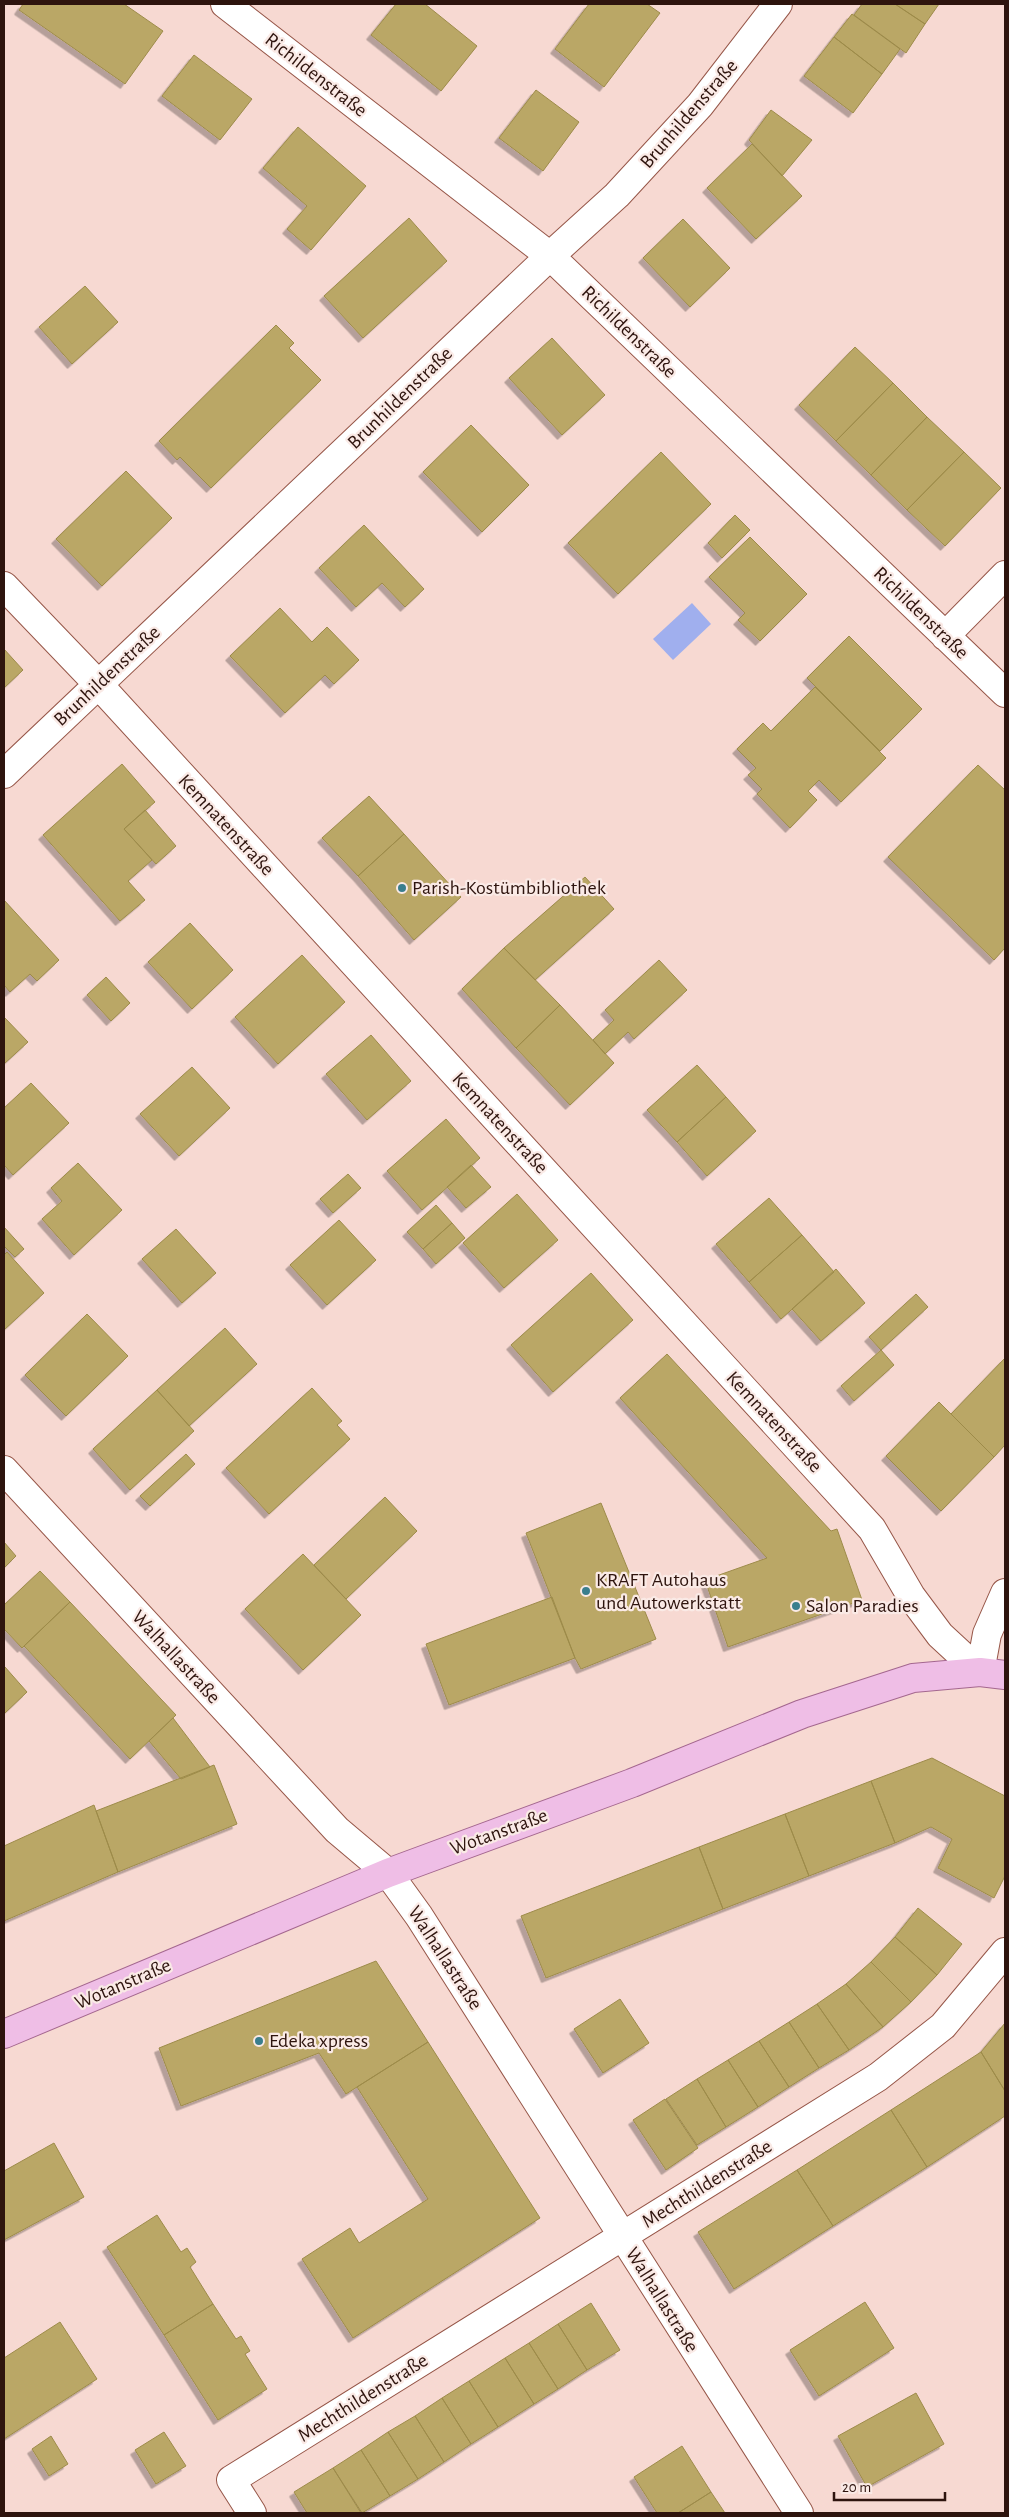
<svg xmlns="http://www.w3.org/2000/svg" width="1009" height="2517" font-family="'Alegreya Sans',sans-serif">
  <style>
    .water { fill: #a0afee }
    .building { fill: #baa766; stroke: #9d8b4a; filter: url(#shadow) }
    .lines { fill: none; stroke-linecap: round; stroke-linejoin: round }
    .minor-casing { stroke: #965648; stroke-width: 30 }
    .major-casing { stroke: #a4678f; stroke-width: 30 }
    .minor { stroke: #fff; stroke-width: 28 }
    .major { stroke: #efbee6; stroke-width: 28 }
    .poi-dot { fill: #3a7e8d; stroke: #faeae6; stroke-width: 2 }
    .labels { text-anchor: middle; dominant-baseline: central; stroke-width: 4.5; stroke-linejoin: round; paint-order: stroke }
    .street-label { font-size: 20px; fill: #2e140e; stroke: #faeae6 }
    .poi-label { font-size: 20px; fill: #2e140e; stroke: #faeae6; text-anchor: start }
  </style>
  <defs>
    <filter id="shadow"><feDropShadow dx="-4.5" dy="4.5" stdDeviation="0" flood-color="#0004"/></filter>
  </defs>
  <rect width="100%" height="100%" fill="#f7d9d2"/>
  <path class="water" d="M692,603L711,624L673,660L653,639Z"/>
  <path class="building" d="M23,4H124L163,31L125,84L19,10Z
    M396,4H425L477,46L441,91L371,35Z
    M589,4H647L660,13L604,87L555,49Z
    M862,4H895L925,24L906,53L854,15Z
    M895,4H939L925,24Z
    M852,14L900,49L882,74L834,37Z
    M834,37L882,74L853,113L804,76Z
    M194,55L252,99L220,140L162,96Z
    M536,90L579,122L543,171L499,138Z
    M771,110L812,140L782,176L749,140Z
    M298,127L366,186L311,250L287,229L307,206L263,168Z
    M752,144L802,196L756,239L707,188Z
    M409,218L447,261L363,338L324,296Z
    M683,219L730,268L690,307L643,258Z
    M85,286L118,322L72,364L39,327Z
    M276,325L294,343L289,348L321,380L211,488L180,457L177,460L159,441Z
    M552,338L605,395L562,435L509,378Z
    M855,347L893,383L836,441L799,405Z
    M893,383L927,417L871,475L836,441Z
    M927,417L964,452L907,510L871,475Z
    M471,425L529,485L482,532L423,472Z
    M661,452L711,504L618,594L568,543Z
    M964,452L1001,488L945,546L907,510Z
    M126,471L172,518L102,586L56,539Z
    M735,515L750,530L722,558L708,543Z
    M364,525L424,589L405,607L382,583L356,607L319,568Z
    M750,537L807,594L760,641L738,620L745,613L709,577Z
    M280,608L312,642L327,627L359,660L334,684L325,675L285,713L230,656Z
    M849,636L922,709L880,751L807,678Z
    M4,649L23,670L4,688Z
    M815,687L886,758L841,802L819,780L808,791L817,800L790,828L757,794L762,789L748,775L756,768L737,749L763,723L771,731Z
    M122,764L155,802L124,829L152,860L128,881L145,900L120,921L43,835Z
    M978,765L1005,790V948L994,960L888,857Z
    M369,796L404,834L358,876L322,838Z
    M145,810L176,846L156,864L124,829Z
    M404,834L461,897L414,940L358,876Z
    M585,877L614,909L535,980L504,948Z
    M4,900L59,960L37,981L30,974L10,992L4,985Z
    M190,923L233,970L192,1009L148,962Z
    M504,948L560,1005L516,1048L462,989Z
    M302,955L345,1002L278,1064L235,1017Z
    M659,960L687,990L634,1039L628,1032L605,1054L593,1040L614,1020L605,1010Z
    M106,977L130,1003L111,1021L87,995Z
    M560,1005L614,1063L570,1105L516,1048Z
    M4,1017L28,1042L4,1064Z
    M371,1035L411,1081L367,1120L326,1074Z
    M697,1065L726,1097L677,1142L647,1110Z
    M192,1067L230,1108L179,1156L140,1114Z
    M31,1083L69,1123L13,1175L4,1165V1108Z
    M726,1097L756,1131L707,1176L677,1142Z
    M446,1119L480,1158L422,1210L387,1171Z
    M78,1163L122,1210L74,1255L42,1219L62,1201L51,1188Z
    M471,1165L491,1187L466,1208L447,1187Z
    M348,1174L361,1188L333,1213L320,1199Z
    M517,1194L558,1240L504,1288L463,1243Z
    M769,1198L802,1235L749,1282L716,1244Z
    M436,1205L452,1223L423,1249L407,1232Z
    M339,1220L376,1260L327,1305L290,1265Z
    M452,1223L465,1238L436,1264L423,1249Z
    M4,1227L24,1249L15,1257L4,1246Z
    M176,1229L216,1273L182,1303L142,1259Z
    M802,1235L834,1272L781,1319L749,1282Z
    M7,1252L44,1293L4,1330V1255Z
    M836,1269L865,1303L821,1341L792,1309Z
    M591,1273L633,1320L553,1392L511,1345Z
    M916,1294L928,1307L881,1350L869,1337Z
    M87,1314L128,1356L66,1416L25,1375Z
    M225,1328L257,1364L189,1426L157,1390Z
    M881,1350L894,1365L854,1401L841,1386Z
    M667,1354L831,1531L837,1529L862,1600L728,1647L705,1580L767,1558L620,1398Z
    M1005,1358V1445L994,1457L951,1414Z
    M312,1388L342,1421L337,1425L350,1439L269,1514L226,1468Z
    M157,1390L194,1431L130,1490L93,1449Z
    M939,1402L994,1457L941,1511L886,1456Z
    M186,1454L195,1464L150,1506L140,1496Z
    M385,1497L417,1531L346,1599L314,1565Z
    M601,1503L656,1639L581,1669L575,1658L526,1533Z
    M4,1542L16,1556L4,1568Z
    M303,1554L361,1615L303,1670L245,1609Z
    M40,1571L70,1602L22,1648L4,1629V1605Z
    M552,1597L575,1658L449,1705L426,1644Z
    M70,1602L176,1715L130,1759L24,1646Z
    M5,1667L27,1692L4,1714V1668Z
    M173,1718L210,1767L181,1779L149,1741Z
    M932,1758L1005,1796V1876L994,1898L938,1868L952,1839L931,1827L895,1843L871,1781Z
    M214,1765L237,1824L118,1872L96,1811Z
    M871,1781L895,1843L809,1876L785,1814Z
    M94,1805L118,1872L4,1921V1846Z
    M785,1814L809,1876L723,1909L699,1847Z
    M699,1847L723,1909L546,1978L521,1916Z
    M918,1908L962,1944L937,1975L895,1937Z
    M895,1937L937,1975L911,2002L871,1962Z
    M376,1961L428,2042L346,2094L319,2053L181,2106L159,2048Z
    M871,1962L911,2002L883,2027L846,1984Z
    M846,1984L883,2027L849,2050L817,2004Z
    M620,1999L649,2043L603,2073L574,2029Z
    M817,2004L849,2050L819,2068L789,2022Z
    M789,2022L819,2068L789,2087L759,2041Z
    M1005,2023V2091L981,2052Z
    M759,2041L789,2087L758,2107L728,2060Z
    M428,2042L540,2218L353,2338L302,2259L350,2228L359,2243L428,2199L357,2087Z
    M981,2052L1005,2091V2116L927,2167L891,2110Z
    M728,2060L758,2107L726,2127L697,2079Z
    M697,2079L726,2127L697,2145L666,2099Z
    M665,2099L698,2148L666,2170L633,2120Z
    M891,2110L927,2167L833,2226L797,2170Z
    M54,2143L84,2197L4,2240V2171Z
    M797,2170L833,2226L734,2289L698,2232Z
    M157,2215L181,2252L187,2248L196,2262L190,2267L213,2304L164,2335L107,2247Z
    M865,2302L894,2348L819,2396L790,2350Z
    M591,2303L620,2350L587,2370L558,2324Z
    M213,2304L236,2339L241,2336L250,2351L245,2354L267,2389L218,2420L164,2335Z
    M60,2322L97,2379L4,2439V2358Z
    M558,2324L587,2370L558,2389L529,2343Z
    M529,2343L558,2389L534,2404L505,2358Z
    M505,2358L534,2404L498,2427L469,2381Z
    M469,2381L498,2427L471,2444L442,2398Z
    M916,2393L944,2444L867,2487L838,2436Z
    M442,2398L471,2444L444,2462L415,2416Z
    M415,2416L444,2462L418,2479L388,2432Z
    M164,2432L186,2466L156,2484L135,2450Z
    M388,2432L418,2479L390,2496L361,2450Z
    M51,2436L68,2464L49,2476L32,2449Z
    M682,2446L711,2492L678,2513H657L634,2477Z
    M361,2450L390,2496L362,2513L333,2468Z
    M333,2468L361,2513H307L294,2492Z
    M711,2492L725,2513H678Z"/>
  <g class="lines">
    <defs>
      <path id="minor" d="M225,4L550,256L1005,693
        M4,586L98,684L872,1529L911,1596L940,1635L980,1672
        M945,636L1005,575
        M4,774L550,256L617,195L700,105L778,4
        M4,1470L337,1830L388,1873L419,1916L799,2513
        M980,1672L987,1634L1005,1593
        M252,2513L231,2480L878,2077L943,2026L1005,1952"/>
      <path id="major" d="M4,2034L388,1873L632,1783L802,1714L913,1678L980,1672L1005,1675"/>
    </defs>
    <use href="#minor" class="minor-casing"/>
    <use href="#major" class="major-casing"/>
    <use href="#minor" class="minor"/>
    <use href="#major" class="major"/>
  </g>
  <g class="poi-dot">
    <circle cx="402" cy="888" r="5"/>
    <circle cx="586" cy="1591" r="5"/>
    <circle cx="796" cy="1606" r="5"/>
    <circle cx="259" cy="2041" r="5"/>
  </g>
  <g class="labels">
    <g class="street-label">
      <text transform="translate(316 75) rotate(38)">Richildenstraße</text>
      <text transform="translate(689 114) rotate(-49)">Brunhildenstraße</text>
      <text transform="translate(629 332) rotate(44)">Richildenstraße</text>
      <text transform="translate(400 398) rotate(-44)">Brunhildenstraße</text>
      <text transform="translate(921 613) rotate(44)">Richildenstraße</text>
      <text transform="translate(107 676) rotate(-43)">Brunhildenstraße</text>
      <text transform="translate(226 825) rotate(47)">Kemnatenstraße</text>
      <text transform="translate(500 1123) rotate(47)">Kemnatenstraße</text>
      <text transform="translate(774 1422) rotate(47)">Kemnatenstraße</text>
      <text transform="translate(176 1657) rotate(47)">Walhallastraße</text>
      <text transform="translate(499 1832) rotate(-20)">Wotanstraße</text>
      <text transform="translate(445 1958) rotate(57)">Walhallastraße</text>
      <text transform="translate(123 1984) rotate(-23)">Wotanstraße</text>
      <text transform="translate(707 2184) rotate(-32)">Mechthildenstraße</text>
      <text transform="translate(662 2300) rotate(58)">Walhallastraße</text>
      <text transform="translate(363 2398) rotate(-32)">Mechthildenstraße</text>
    </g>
    <g class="poi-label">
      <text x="412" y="888">Parish-Kostümbibliothek</text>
      <text x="596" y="1580">KRAFT Autohaus<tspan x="596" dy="23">und Autowerkstatt</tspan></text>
      <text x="806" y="1606">Salon Paradies</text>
      <text x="269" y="2041">Edeka xpress</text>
    </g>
  </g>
  <rect width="1009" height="2517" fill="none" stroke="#2e140e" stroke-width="10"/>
  <path d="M834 2492v8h111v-8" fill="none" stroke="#2e140e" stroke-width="2.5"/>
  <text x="842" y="2492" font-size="15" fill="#2e140e" stroke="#faeae6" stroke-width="4" paint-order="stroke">20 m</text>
</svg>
